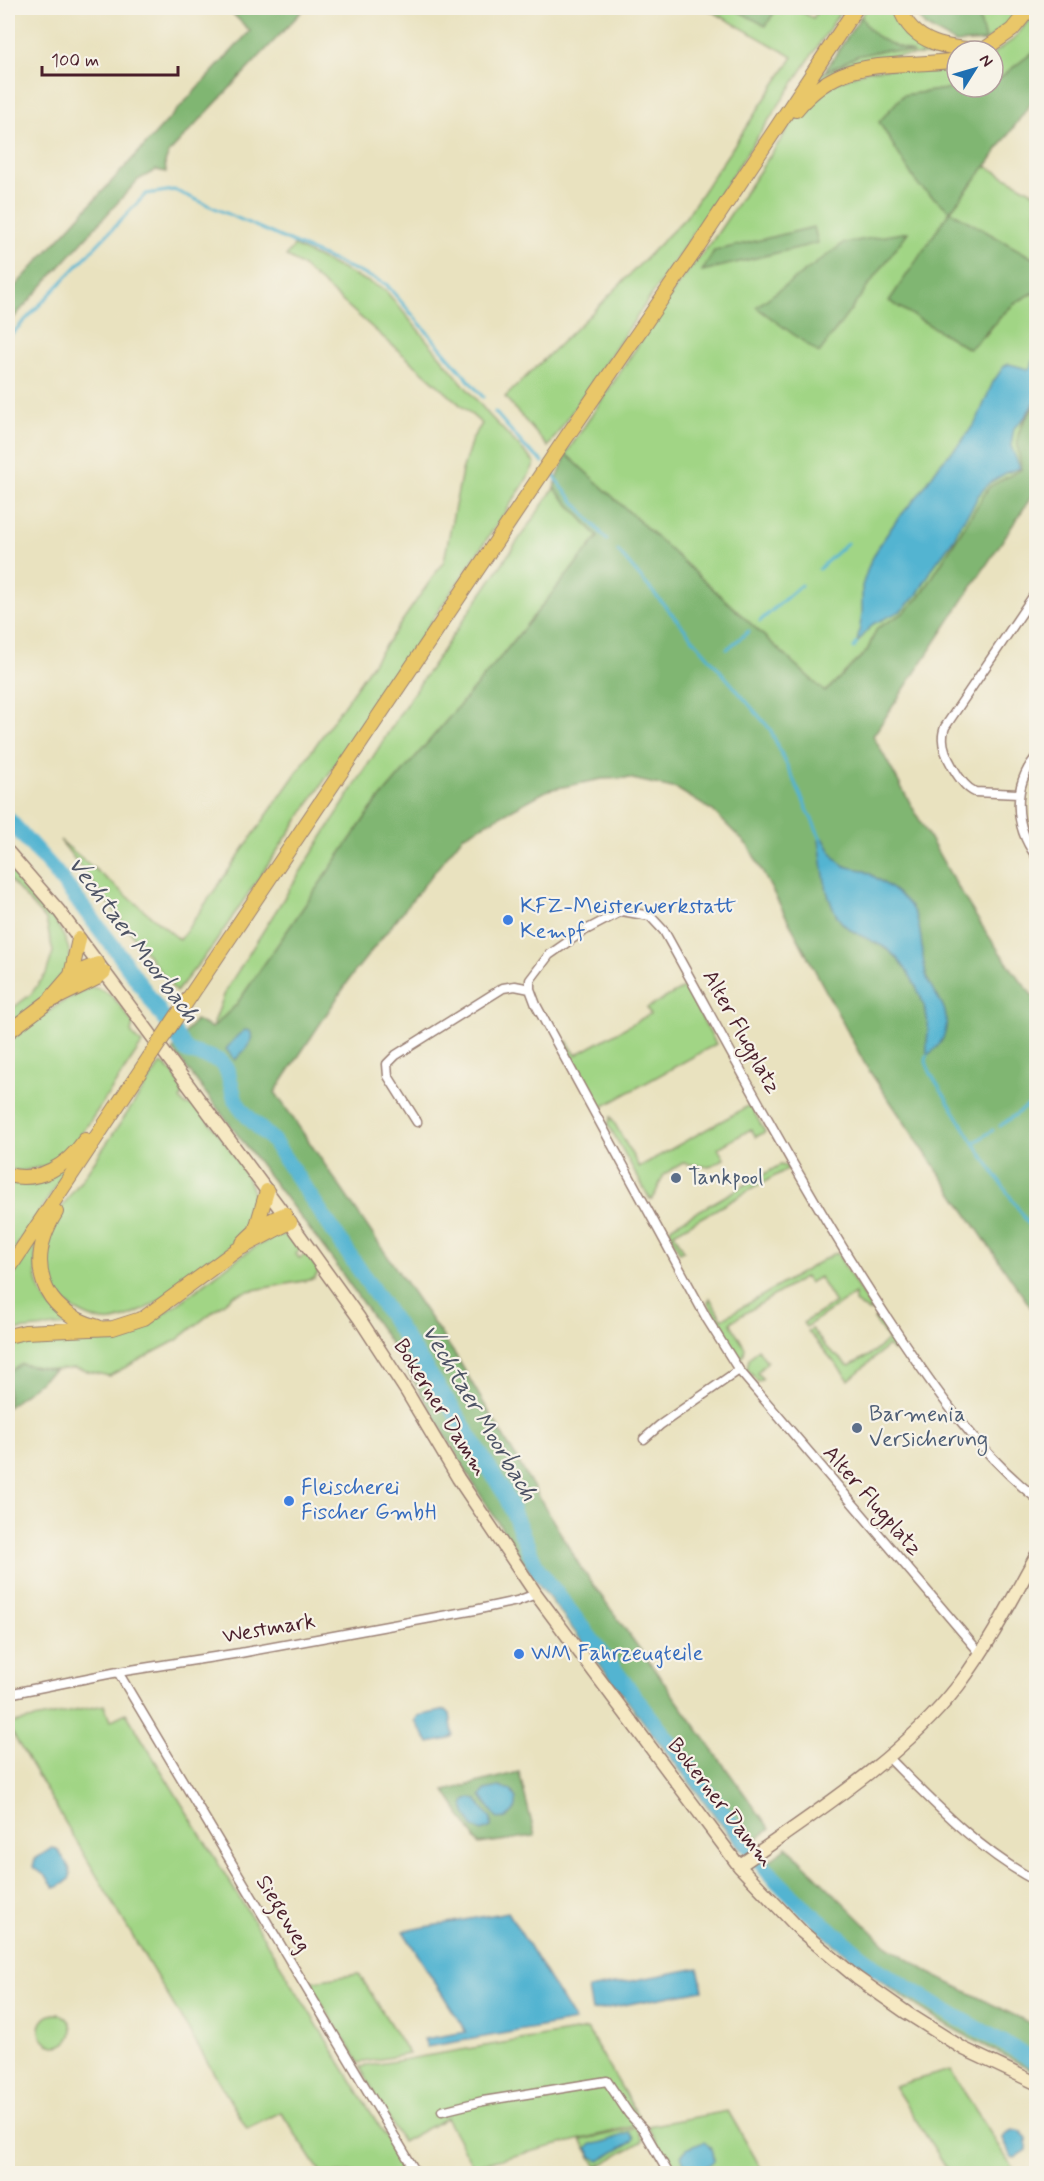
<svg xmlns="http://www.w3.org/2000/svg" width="1044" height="2181" font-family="Mynerve,sans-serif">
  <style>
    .green { fill: #a1d585; stroke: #767a58; stroke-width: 1.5 }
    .forest { fill: #80b672; stroke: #656a4e; stroke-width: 1.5 }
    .water { fill: #52b4d1; stroke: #4e6a7e; stroke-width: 1.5 }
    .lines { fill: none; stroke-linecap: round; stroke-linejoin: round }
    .stream { stroke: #52b4d1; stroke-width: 3 }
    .river { stroke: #52b4d1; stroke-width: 16 }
    .street-casing { stroke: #9a8075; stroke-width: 11 }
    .secondary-casing { stroke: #9a8075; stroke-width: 15 }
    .primary-casing { stroke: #9a8075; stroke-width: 16 }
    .street { stroke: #fff; stroke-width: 8 }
    .secondary { stroke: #f6e9c3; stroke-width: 12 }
    .primary { stroke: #e9c769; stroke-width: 14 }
    .primary-bridge-casing { stroke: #9a8075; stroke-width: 16; stroke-linecap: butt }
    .primary-bridge { stroke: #e9c769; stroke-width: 14 }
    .shop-dot { fill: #3f7fe0; stroke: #f7f3e8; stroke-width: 2 }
    .service-dot { fill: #5c6f8a; stroke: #f7f3e8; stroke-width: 2 }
    .labels { text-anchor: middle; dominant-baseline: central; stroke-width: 4.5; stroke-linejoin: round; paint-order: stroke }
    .shop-label { font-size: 22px; fill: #366cbe; stroke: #f7f3e8; text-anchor: start }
    .street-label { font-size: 22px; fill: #4a1f2b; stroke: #f7f3e8 }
    .service-label { font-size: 22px; fill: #4e5e75; stroke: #f7f3e8; text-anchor: start }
    .water-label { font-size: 24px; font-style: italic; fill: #4d5365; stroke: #f7f3e8 }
  </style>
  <rect width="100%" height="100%" fill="#f7f3e8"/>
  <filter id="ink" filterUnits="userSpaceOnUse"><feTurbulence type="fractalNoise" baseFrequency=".0167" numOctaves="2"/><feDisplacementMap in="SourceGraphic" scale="12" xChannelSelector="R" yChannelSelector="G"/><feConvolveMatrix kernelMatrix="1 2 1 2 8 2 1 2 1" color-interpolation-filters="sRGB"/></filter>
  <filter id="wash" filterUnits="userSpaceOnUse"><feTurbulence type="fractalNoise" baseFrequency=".008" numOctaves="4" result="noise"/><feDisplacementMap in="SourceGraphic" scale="24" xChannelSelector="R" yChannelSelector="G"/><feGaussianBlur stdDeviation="1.35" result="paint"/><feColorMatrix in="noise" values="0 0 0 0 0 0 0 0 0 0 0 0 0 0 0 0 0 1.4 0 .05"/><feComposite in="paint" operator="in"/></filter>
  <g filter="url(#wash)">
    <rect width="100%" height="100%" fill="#e9e2bf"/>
    <path class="green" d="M706,8H794L813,18L820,8H843L696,230L548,447L505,397L598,307L686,217L793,57Z
      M867,8H894C916,38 918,46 956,55C925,56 892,53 862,60C842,65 824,77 808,89L820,71L824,72Z
      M977,8H1022L1009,25L985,41Z
      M1036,11V50L993,83V54L1014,39Z
      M957,65V87H962L903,95L950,211L986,166L1036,194V260L950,212L985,336C1000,316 1013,301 1036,292V404L1021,425L1022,469L989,487L920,597L902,614L877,628L867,651L825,692L566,454L681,280L711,243L792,123L809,103L837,82L869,70Z
      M294,246L385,290L489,415L535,463L524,484L213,946L176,992L60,840L180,940L444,561L462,471L472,439L482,424L301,265L286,256Z
      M554,488L598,537L499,659L372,808L236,1005L212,1028L226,990L410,698Z
      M8,861C25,880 80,941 69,968C58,992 28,1009 8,1025V1012L31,994L46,974L53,952L46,920L8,878Z
      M90,987C112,989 122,1008 133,1024L131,1032L136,1039L142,1044L71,1150L50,1165L22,1171L8,1169V1042L59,1004Z
      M685,987L716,1044L604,1106L603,1109L600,1108L564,1045L567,1041L576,1055L650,1014L647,1008Z
      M161,1063C171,1068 179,1081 184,1092L180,1099L185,1105H196C216,1132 260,1178 255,1214C252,1237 162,1301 139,1312C131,1316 122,1319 113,1321C103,1323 92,1318 83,1314C42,1296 40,1255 56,1218C63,1202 77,1187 87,1172C112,1136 136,1100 161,1063Z
      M750,1105L765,1132L756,1137L751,1129L718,1148L724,1159L709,1167L683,1163L664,1174L653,1199H650L608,1124L611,1117L639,1167Z
      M780,1165L791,1167L674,1233L684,1251L680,1253L669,1231L672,1226Z
      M68,1166L69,1167L8,1259V1180Z
      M279,1235H288L298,1244L300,1249L296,1254L299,1258L305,1255L309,1257L319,1271L314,1279L248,1291L234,1295L177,1340L109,1376L74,1368L54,1370L21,1364L8,1373V1342C47,1329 91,1345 130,1331C185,1310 224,1258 279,1235Z
      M34,1241L36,1243C33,1283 38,1305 76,1324L8,1331V1280Z
      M837,1253L872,1311H868L855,1302V1294L806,1327L803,1323L835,1303L819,1277L809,1283L805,1277L732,1321L731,1324L745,1348L744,1355L741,1359L739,1358L708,1303L710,1298L722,1319L833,1254Z
      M879,1318L899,1346L893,1351L888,1346L849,1380L808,1331L812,1329L826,1347L849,1366L870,1355L888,1340L874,1319Z
      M758,1349L767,1362L757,1373L763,1379L758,1382L747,1369L749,1359Z
      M104,1705L110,1721L126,1713L408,2173H321L281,2112L247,2129L8,1726V1724Z
      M358,1974H359L409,2054L359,2063L308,1982Z
      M40 2030a16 16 0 1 1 32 0a16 16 0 1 1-32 0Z
      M587,2029L643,2124L473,2166L446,2118L402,2142L360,2067Z
      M950,2070L1016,2173H950L894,2086Z
      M728,2111L764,2173H676L647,2126Z
      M637,2128L643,2141L597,2167L581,2140Z"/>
    <path class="forest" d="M227,8H305L169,153L165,162L166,172L156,170L138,180L8,324V294L250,31Z
      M732,8H770L775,11L766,26Z
      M912,8H977L985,41L955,43L925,26Z
      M861,16C873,41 890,43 914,53L885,50L857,56L824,73Z
      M1036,50V96L986,166L950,211L1036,260V292C1003,305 995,328 969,349L889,301L950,211L917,184L879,122L903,95L962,87H993V83Z
      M814,227L818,243L702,271L714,251Z
      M908,232L819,353L756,307L844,243Z
      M1036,404V490L873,736C924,826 970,920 1036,1000V1315L866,1066L749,847L713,811L677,789L628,778L602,779L548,790L463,836L353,974L275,1092L456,1356L581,1568L770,1829L741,1850L531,1574L473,1483L400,1357L330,1256L173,1050L195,1020L212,1028L236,1005L372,808L499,659L598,537L554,488L566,454L825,692L867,651L877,628L902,614L920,597L989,487L1022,469C1013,437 1017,430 1036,404Z
      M21,1364L54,1370L8,1407V1373Z
      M519,1772L535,1836L479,1844L445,1791Z
      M787,1847L886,1945L933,1975L1036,2026V2072C1007,2056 976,2042 947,2025C878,1983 812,1931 759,1870Z"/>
    <path class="water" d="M1036,347V400L1025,417L1014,428L1011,446L1020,468L1006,473L988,484L978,496L972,508L961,523L954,539L934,566L917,595L901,611L873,624L857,643L862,615V586L869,565L879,546L896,521L920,493L940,464L962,441L977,420L993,382L1004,366L1009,364L1028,369L1032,366Z
      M823,838C828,846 832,855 838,861C845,869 854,867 863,870C870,873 898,893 904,899C927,920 918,954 928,980C933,993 945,1003 946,1017C948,1033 941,1047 927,1055C926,1045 928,1037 928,1027C927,1001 905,959 882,946C868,938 849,933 839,919C824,897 823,866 819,840Z
      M245,1030L250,1031C256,1042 242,1052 235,1060L226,1049L237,1036Z
      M446,1710L450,1714L453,1735L449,1739L429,1743L415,1721L418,1716Z
      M499,1787L511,1790C512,1793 515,1796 516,1799C518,1811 508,1821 497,1818L481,1796L485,1790Z
      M470,1798L477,1800L491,1819V1827L482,1831L473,1827L463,1806L465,1801Z
      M52,1848L57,1849C69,1866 81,1878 55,1888L47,1877L33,1867L35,1859Z
      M508,1912L575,2021L427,2047L424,2039L466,2032L403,1931Z
      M698,1968L703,1990L592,2011L588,1989Z
      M1012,2130L1021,2132L1027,2138V2150L1015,2158L1011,2157L1003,2138L1005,2134Z
      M630,2133L634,2138L633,2141L599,2161L592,2156L587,2148L592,2144C606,2144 616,2136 630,2133Z
      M704,2142C711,2147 714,2151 714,2161C705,2168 697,2172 685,2167L681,2155L688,2148Z"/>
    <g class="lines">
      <path class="stream" d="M8,338L146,194L174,190L386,284L483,397
        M495,412L525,447L543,462
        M550,469L560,485L607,540
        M618,551L770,729L821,839
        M819,569L847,543
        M760,621L801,585
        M854,648L857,643
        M727,649L749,631
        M927,1055L926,1062L931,1074L974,1143L1036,1235
        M1000,1126L1036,1100
        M974,1143L993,1130"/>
      <path class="river" d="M8,819L54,870L116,950L187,1051C195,1054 217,1058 222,1063C230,1069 231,1092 237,1103C245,1117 262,1129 273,1141L452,1408L505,1494L537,1568L769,1873L805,1909L877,1969L946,2011L1036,2061"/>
    </g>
  </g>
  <g filter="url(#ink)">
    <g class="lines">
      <defs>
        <path id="street" d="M1036,757C1012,786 1014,826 1036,856
          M1018,794L975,792C961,786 941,752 943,736C943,733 944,730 945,727L1036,592
          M417,1122L388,1076L387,1064L396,1055L503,988L515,986L530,989
          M644,1439L660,1425L739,1370
          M980,1653L739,1370L707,1319L536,1005L530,989V980L549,955L582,932L622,911L650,916L664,931C738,1064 808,1199 892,1325C933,1387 977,1451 1036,1498
          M118,1672L417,2174
          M8,1694L118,1672L240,1653L475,1610L517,1601L536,1594
          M888,1757C933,1802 979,1851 1036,1881
          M442,2111L483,2101L607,2081L629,2114L643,2129L669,2174"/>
        <path id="secondary" d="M8,852L59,911L290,1222L359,1318L407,1392L458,1478L536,1594L739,1866L802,1932L857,1978L907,2013L964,2049L1036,2083
          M739,1866C812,1815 903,1757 958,1686C989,1645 1012,1600 1036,1556"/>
        <path id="primary" d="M900,8C912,45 950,49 984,50
          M982,51L1012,30L1030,8
          M796,110C844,52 893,70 957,60
          M71,975L79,939
          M191,995L561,445L694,252L856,8
          M52,997L71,975L98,964
          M8,1032L48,1002L97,978L104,972
          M8,1175C39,1183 67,1166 85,1140
          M56,1212C25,1262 40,1311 98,1327
          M256,1229L267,1191
          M243,1243C256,1229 267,1221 285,1214
          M8,1270L149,1058
          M8,1336L25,1332L113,1328L144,1318L237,1250L290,1222"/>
      </defs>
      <use href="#street" class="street-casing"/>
      <use href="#secondary" class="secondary-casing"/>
      <use href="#primary" class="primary-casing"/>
      <use href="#street" class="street"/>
      <use href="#secondary" class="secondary"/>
      <use href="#primary" class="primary"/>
      <defs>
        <path id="primary-bridge" d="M149,1058L191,995"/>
      </defs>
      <use href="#primary-bridge" class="primary-bridge-casing"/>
      <use href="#primary-bridge" class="primary-bridge"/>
    </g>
  </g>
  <g class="shop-dot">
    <circle cx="508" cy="920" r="6"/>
    <circle cx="289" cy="1501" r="6"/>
    <circle cx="519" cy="1654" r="6"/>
  </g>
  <g class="service-dot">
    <circle cx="676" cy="1178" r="6"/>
    <circle cx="857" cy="1428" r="6"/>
  </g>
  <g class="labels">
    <g class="shop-label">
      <text x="520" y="907">KFZ-Meisterwerkstatt<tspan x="520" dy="25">Kempf</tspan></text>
      <text x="301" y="1488">Fleischerei<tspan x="301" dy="25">Fischer GmbH</tspan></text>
      <text x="531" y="1654">WM Fahrzeugteile</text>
    </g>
    <g class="street-label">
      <text transform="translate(741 1032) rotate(61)">Alter Flugplatz</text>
      <text transform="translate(440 1408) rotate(58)">Bokerner Damm</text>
      <text transform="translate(872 1501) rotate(49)">Alter Flugplatz</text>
      <text transform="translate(269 1629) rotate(-10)">Westmark</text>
      <text transform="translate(720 1803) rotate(52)">Bokerner Damm</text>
      <text transform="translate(283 1914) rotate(59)">Siegeweg</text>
    </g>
    <g class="service-label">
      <text x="688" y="1178">Tankpool</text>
      <text x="869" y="1415">Barmenia<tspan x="869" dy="25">Versicherung</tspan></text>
    </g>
    <g class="water-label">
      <text transform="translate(133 940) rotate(53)">Vechtaer Moorbach</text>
      <text transform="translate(479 1413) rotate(59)">Vechtaer Moorbach</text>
    </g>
  </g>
  <rect width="1044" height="2181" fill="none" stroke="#f7f3e8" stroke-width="30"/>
  <g transform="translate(975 69) rotate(53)"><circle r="28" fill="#f7f3e8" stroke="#b29e9c" stroke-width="1.5"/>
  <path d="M0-4.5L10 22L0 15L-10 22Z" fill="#1f6fb2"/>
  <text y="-9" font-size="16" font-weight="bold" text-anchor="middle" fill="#4a1f2b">N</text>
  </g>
  <path d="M42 66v9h136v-9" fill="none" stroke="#4a1f2b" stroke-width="3"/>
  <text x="51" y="66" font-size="18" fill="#4a1f2b" stroke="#f7f3e8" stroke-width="4.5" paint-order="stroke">100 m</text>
</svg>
